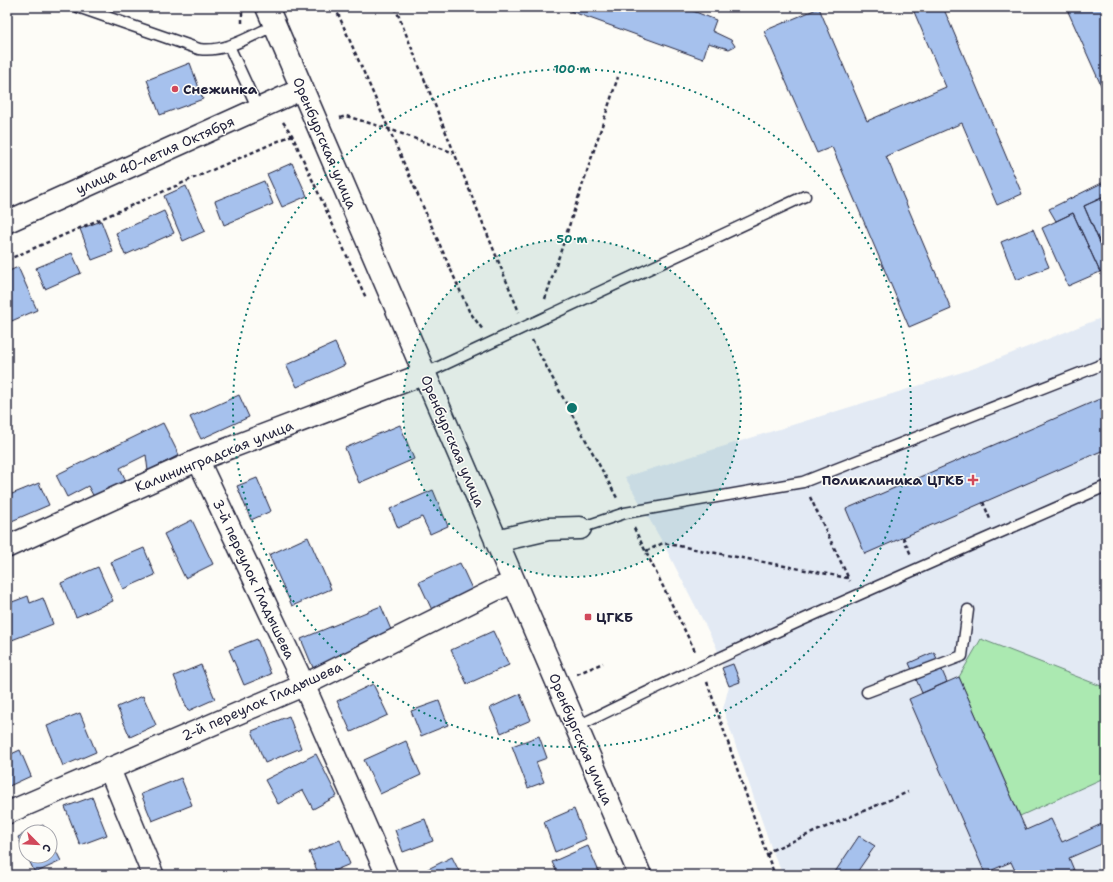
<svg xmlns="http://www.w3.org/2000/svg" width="1113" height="882" font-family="'Shantell Sans',sans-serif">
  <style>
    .built { fill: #e3eaf4 }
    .green { fill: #abe9b1; stroke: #668676 }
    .building { fill: #a6c1ed; stroke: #22223b }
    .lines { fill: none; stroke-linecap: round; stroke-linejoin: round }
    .lane-casing { stroke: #22223b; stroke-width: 13 }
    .street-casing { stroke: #22223b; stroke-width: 24 }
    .secondary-casing { stroke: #22223b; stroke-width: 25 }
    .path { stroke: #22223b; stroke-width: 2.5; stroke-dasharray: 4 3; stroke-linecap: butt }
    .lane { stroke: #fdfcf7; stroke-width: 10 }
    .street { stroke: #fdfcf7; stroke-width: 21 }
    .secondary { stroke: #fdfcf7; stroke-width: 22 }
    .ring { fill: none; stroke: #0f766e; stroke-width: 2; stroke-dasharray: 2 4 }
    .poi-dot { fill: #d1495b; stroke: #fdfcf7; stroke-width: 1.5 }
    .labels { text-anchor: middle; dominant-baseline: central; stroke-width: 3; stroke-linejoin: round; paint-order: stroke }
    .poi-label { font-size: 14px; font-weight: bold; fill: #22223b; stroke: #fdfcf7; text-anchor: start }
    .street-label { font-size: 14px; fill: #22223b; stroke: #fdfcf7 }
    .centre { fill: #0f766e; stroke: #fdfcf7; stroke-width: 2 }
    .ring-label { font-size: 12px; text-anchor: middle; font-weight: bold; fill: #0f766e; stroke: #fdfcf7; stroke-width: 3; stroke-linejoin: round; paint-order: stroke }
  </style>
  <rect width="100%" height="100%" fill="#fdfcf7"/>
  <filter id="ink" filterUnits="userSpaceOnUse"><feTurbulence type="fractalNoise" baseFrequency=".025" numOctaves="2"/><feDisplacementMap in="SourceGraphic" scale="8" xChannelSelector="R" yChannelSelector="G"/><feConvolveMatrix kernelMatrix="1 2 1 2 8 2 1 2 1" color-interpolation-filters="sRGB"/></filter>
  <g filter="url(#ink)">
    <path class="built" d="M1106,316V875H783L772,850L723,709L729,686L716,646L663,543L625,477L972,369Z"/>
    <path class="green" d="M981,639L1106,688V777L1020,816L959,677Z"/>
    <path class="building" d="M559,7H683L716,20L712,31L731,40L735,46L729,49L708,43L703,59Z
      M912,7H943L1022,194L997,205L962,123L886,156L951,309L909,327L832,147L817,153L764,31L819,8L867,121L946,87Z
      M1066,7H1106V91L1104,92Z
      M190,63L203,99L160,115L147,80Z
      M292,163L307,196L282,207L267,174Z
      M264,181L273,204L224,225L215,201Z
      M1106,181V196L1084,206L1106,257V269L1100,272L1073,213L1056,221L1049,209Z
      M186,186L205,231L183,241L164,196Z
      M1106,196V257L1084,206Z
      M164,211L174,233L125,255L116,233Z
      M1073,213L1100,272L1068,286L1042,228Z
      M101,221L113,252L92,260L80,229Z
      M1033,229L1049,267L1016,280L1001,242Z
      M72,253L81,273L45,289L36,268Z
      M18,267L37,310L7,323V272Z
      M335,343L345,365L297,387L286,365Z
      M239,395L249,417L201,439L190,417Z
      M1102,398L1106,407V449L865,554L846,509Z
      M163,423L179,455L148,471L146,455L120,468L126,481L94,497L88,486L67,497L56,475Z
      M400,425L414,459L359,483L345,448Z
      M257,478L271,511L251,520L237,486Z
      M39,483L49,505L7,523V496Z
      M433,490L448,526L430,534L422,517L398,528L390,509Z
      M192,520L213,564L185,578L164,534Z
      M308,537L331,589L292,606L269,555Z
      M144,548L155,575L123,589L111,562Z
      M460,563L473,591L432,610L419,582Z
      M98,567L113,601L76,617L61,583Z
      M28,596L30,603L43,598L53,624L12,640L7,628V604Z
      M381,606L394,637L314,670L301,639Z
      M493,631L509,665L467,684L451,650Z
      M257,639L271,674L244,685L229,650Z
      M934,652L947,682L922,693L909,663Z
      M733,664L740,682L729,686L722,668Z
      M201,665L215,699L188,711L174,676Z
      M959,677L1026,830L1051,819L1062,842L1106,822V842L1069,858L1076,875H1017L1011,862L985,873L909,699Z
      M373,684L388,715L351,732L337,701Z
      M520,694L531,720L501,733L490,708Z
      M143,696L156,725L130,737L117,707Z
      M439,701L448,725L421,736L411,711Z
      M80,713L96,752L63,766L47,726Z
      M289,716L301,748L265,763L252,731Z
      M539,736L547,758L536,762L544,782L528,788L512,746Z
      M406,741L421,775L380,794L364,760Z
      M20,750L31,776L7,787V756Z
      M316,754L337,796L313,809L303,790L278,804L265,780Z
      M181,778L192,805L152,821L141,794Z
      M92,797L107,835L80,845L65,807Z
      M574,809L586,839L555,852L544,822Z
      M425,819L433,841L403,852L395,830Z
      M43,825L47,832H28Z
      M26,833V854L18,837Z
      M859,836L875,846L855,875H833Z
      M50,839L61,861L35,873L27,856H50Z
      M340,840L350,864L324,875H319L309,852Z
      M588,846L600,874L597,875H558L552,862Z
      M452,857L461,875H419L418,874Z"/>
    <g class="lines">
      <defs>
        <path id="lane" d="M78,7L199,49C225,53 251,36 275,25
          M229,46L258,109
          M424,374L805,196
          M580,528L625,513L803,482L1106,363
          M867,692L962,656L968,610
          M576,727C750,640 929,564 1106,486"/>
        <path id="street" d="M7,222L302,89
          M198,460L304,685L387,875
          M7,547L198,460L424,374
          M109,768L153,875
          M7,813L304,685L493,591L514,582"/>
        <path id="secondary" d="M267,7L640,875
          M496,541L548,529L580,528"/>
      </defs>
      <use href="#lane" class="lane-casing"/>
      <use href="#street" class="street-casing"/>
      <use href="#secondary" class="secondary-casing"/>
      <path class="path" d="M335,7L469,311L483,330
        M395,7L519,312
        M242,23V7
        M340,118L346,116L389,129L454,153
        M283,122L292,135L366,298
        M7,260L292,135
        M545,299L618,77
        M532,340L617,498
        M810,497L848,577
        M983,502L990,519
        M634,528L695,651
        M903,537L911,555
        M646,551L663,543L848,578L850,581
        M577,674L603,663
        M707,682L767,855L775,875
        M767,855L772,850L908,792"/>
      <use href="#lane" class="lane"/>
      <use href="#street" class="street"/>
      <use href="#secondary" class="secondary"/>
    </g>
  </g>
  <circle cx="572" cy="408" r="169" fill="#0f766e" fill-opacity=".12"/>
  <g class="ring">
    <circle cx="572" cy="408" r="169"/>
    <circle cx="572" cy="408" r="339"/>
  </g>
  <g class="poi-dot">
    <circle cx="175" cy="89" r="4"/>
    <path d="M971 474h4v4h4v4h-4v4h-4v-4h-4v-4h4z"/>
    <rect x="584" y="613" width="8" height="8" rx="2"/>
  </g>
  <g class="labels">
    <g class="poi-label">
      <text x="183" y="89">Снежинка</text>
      <text x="964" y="480" text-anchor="end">Поликлиника ЦГКБ</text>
      <text x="596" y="617">ЦГКБ</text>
    </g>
    <g class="street-label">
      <text transform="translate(325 143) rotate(67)">Оренбургская улица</text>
      <text transform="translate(155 155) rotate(-24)">улица 40-летия Октября</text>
      <text transform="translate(453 441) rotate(67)">Оренбургская улица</text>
      <text transform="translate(214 456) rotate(-22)">Калининградская улица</text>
      <text transform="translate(254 579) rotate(65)">3-й переулок Гладышева</text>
      <text transform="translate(262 701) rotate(-24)">2-й переулок Гладышева</text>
      <text transform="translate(581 739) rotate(67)">Оренбургская улица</text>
    </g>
  </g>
  <circle cx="572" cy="408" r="6" class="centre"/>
  <g class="ring-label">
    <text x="572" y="73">100 m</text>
    <text x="572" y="243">50 m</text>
  </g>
  <rect width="1113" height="882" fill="none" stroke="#fdfcf7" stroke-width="24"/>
  <rect x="12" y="12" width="1089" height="858" fill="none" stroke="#22223b" stroke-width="1.5" filter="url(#ink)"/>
  <g transform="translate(38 844) rotate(114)"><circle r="19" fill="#fdfcf7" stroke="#a5a5ac"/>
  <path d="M0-3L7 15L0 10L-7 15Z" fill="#d1495b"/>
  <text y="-6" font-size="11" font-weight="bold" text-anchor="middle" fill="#22223b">С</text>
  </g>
</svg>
